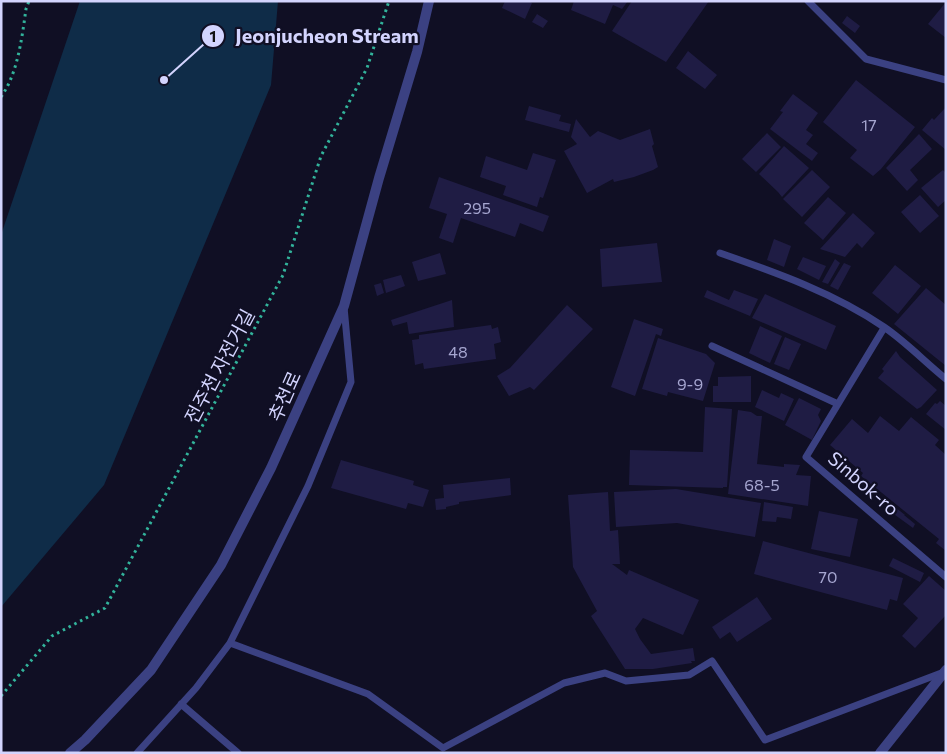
<svg xmlns="http://www.w3.org/2000/svg" width="947" height="754" font-family="Commissioner,'Noto Sans KR',sans-serif">
  <style>
    .water { fill: #0f2c48 }
    .building { fill: #1f1c44 }
    .lines { fill: none; stroke-linecap: round; stroke-linejoin: round }
    .path { stroke: #32b39b; stroke-width: 3; stroke-dasharray: 2.5 4; stroke-linecap: butt }
    .service { stroke: #3b4182; stroke-width: 7 }
    .minor { stroke: #3b4182; stroke-width: 10 }
    .tertiary { stroke: #3b4182; stroke-width: 10 }
    .labels { text-anchor: middle; dominant-baseline: central; stroke-width: 4.5; stroke-linejoin: round; paint-order: stroke }
    .number-label { font-size: 16px; fill: #a6a6d0 }
    .street-label { font-size: 19px; fill: #d3d4fe; stroke: #100f24 }
    .leader { fill: none; stroke: #d3d4fe; stroke-width: 2 }
    .callout-dot { fill: #d3d4fe; stroke: #100f24; stroke-width: 2 }
    .mark-label { font-size: 15px; text-anchor: middle; font-weight: bold; fill: #111 }
    .callout-label { font-size: 20px; text-anchor: middle; font-weight: bold; fill: #d3d4fe; stroke: #100f24; stroke-width: 4.5; stroke-linejoin: round; paint-order: stroke }
  </style>
  <rect width="100%" height="100%" fill="#100f24"/>
  <path class="water" d="M80,1H278L271,85L104,485L1,607V235Z"/>
  <path class="building" d="M505,1H529L532,3L525,19L502,8Z
    M574,1H628L622,9L613,5L605,24L571,10Z
    M632,1H709L666,62L612,31Z
    M946,2V38L928,24Z
    M537,14L548,21L543,28L532,22Z
    M847,16L860,26L855,33L842,23Z
    M688,51L717,75L705,89L676,68Z
    M856,80L915,127L881,169L873,176L850,158L857,150L823,122Z
    M793,94L818,113L806,130L813,135L806,144L818,153L812,161L770,129L783,112L780,111Z
    M529,106L561,115L559,121L571,124L569,132L525,120Z
    M946,107V150L922,130L932,118L934,120Z
    M576,119L590,137L598,131L620,140L650,129L654,144L652,146L658,167L653,170L634,177L614,182L613,179L587,193L564,151L577,144L571,137Z
    M767,133L781,147L756,172L742,159Z
    M919,134L932,149L910,170L918,180L907,191L886,168Z
    M784,146L809,168L782,197L778,192L759,174Z
    M533,153L556,160L543,198L540,197L537,207L503,195L506,186L480,177L486,156L527,170Z
    M812,170L830,187L802,217L783,199Z
    M943,170L946,173V200L938,207L921,188Z
    M439,177L549,216L543,232L520,223L515,237L461,218L453,243L439,238L447,214L429,208Z
    M920,195L939,216L920,233L901,212Z
    M828,197L846,213L823,240L804,223Z
    M853,213L875,233L862,248L857,243L845,257L820,249Z
    M774,239L791,246L784,267L767,260Z
    M657,243L662,282L602,287L600,249Z
    M440,253L446,274L418,281L412,262Z
    M803,257L826,266L819,280L797,269Z
    M835,259L840,263L828,284L822,282Z
    M844,263L851,266L838,290L830,286Z
    M895,265L921,286L898,314L872,293Z
    M401,275L405,286L386,293L383,280Z
    M381,283L384,293L377,296L374,285Z
    M926,288L946,305V366L894,324Z
    M707,290L729,300L734,290L758,299L750,316L704,297Z
    M765,294L836,326L826,350L752,318Z
    M452,300L454,327L409,334L407,322L393,326L391,320Z
    M567,305L593,329L534,390L530,387L509,396L497,376L510,368Z
    M634,319L663,329L661,336L656,334L635,396L611,387Z
    M491,325L492,329L498,327L501,342L494,344L496,359L424,369L423,363L415,365L412,340L419,339V335Z
    M760,326L782,336L770,363L749,353Z
    M785,337L801,344L789,370L774,364Z
    M658,338L706,354L715,363L703,401L668,392L667,396L642,389Z
    M896,351L900,357L937,390L921,407L917,409L878,378L884,371L882,369Z
    M751,376V402H713V386H718V377Z
    M762,390L779,398L781,393L794,399L784,421L755,407Z
    M799,398L821,409L818,415L821,421L812,440L785,425Z
    M940,401L946,406V430L926,414L935,403L937,404Z
    M705,407L732,409L727,487H723V488L629,485L630,450L703,452Z
    M738,410L751,412L757,416H762L757,464L784,467V464L800,465L796,475L811,476L808,506L728,494Z
    M880,416L899,431L911,417L939,440L935,445L946,455V551L936,543L939,539L861,476L863,473L830,445L852,419L868,433Z
    M341,460L414,481L413,485L429,490L423,507L408,503L406,509L331,488Z
    M510,478L511,495L459,502V504L446,507V509L436,510L435,499L444,498L443,485Z
    M676,489L761,503L755,537L677,523L616,527L614,492Z
    M608,492L610,531L618,530L620,564H612L627,575L629,570L699,600L683,635L643,618L635,629L640,639L651,654L693,648L695,661H691L692,663L653,669H625L591,616L597,611L573,567L568,495Z
    M764,502L793,507L791,519L777,517L776,522L762,521Z
    M895,507L905,515H904L915,524L913,528L891,512Z
    M819,511L858,519L850,557L811,549Z
    M763,541L903,578L897,601L890,599L887,610L754,574Z
    M893,558L924,573L920,582L889,566Z
    M929,576L946,591V615L915,648L902,636L918,618L903,604Z
    M757,597L772,619L737,642L730,632L720,639L712,627Z"/>
  <g class="lines">
    <path class="path" d="M1,97C18,73 22,37 26,9L29,1
      M1,696L52,636L105,608L283,275L321,156L367,68L389,1"/>
    <path class="service" d="M808,1L866,59L946,80
      M720,253C777,273 834,293 884,327C906,342 925,362 946,379
      M884,328L806,457L946,577
      M712,346L838,404
      M230,643L368,694L443,748L564,683L605,673L626,681L689,675L712,661L765,740L944,672
      M181,704L238,753
      M137,753L196,688L230,643L308,486L351,382L344,307"/>
    <path class="minor" d="M70,753L85,740L151,670L221,565L271,468L344,306L379,178L417,52L429,1"/>
    <path class="tertiary" d="M880,753L946,670"/>
  </g>
  <g class="labels">
    <g class="number-label">
      <text x="869" y="124">17</text>
      <text x="477" y="207">295</text>
      <text x="458" y="351">48</text>
      <text x="690" y="383">9-9</text>
      <text x="762" y="484">68-5</text>
      <text x="828" y="576">70</text>
    </g>
    <g class="street-label">
      <text transform="translate(219 366) rotate(-62)">전주천 자전거길</text>
      <text transform="translate(284 396) rotate(-66)">추천로</text>
      <text transform="translate(864 483) rotate(41)">Sinbok-ro</text>
    </g>
  </g>
  <path class="leader" d="M164 80L213 36"/>
  <g class="callout-dot">
    <circle cx="164" cy="80" r="5"/>
    <circle cx="213" cy="36" r="12"/>
  </g>
  <g class="mark-label">
    <text x="213" y="42">1</text>
  </g>
  <g class="callout-label">
    <text x="327" y="43">Jeonjucheon Stream</text>
  </g>
  <rect width="947" height="754" fill="none" stroke="#d3d4fe" stroke-width="5"/>
</svg>
